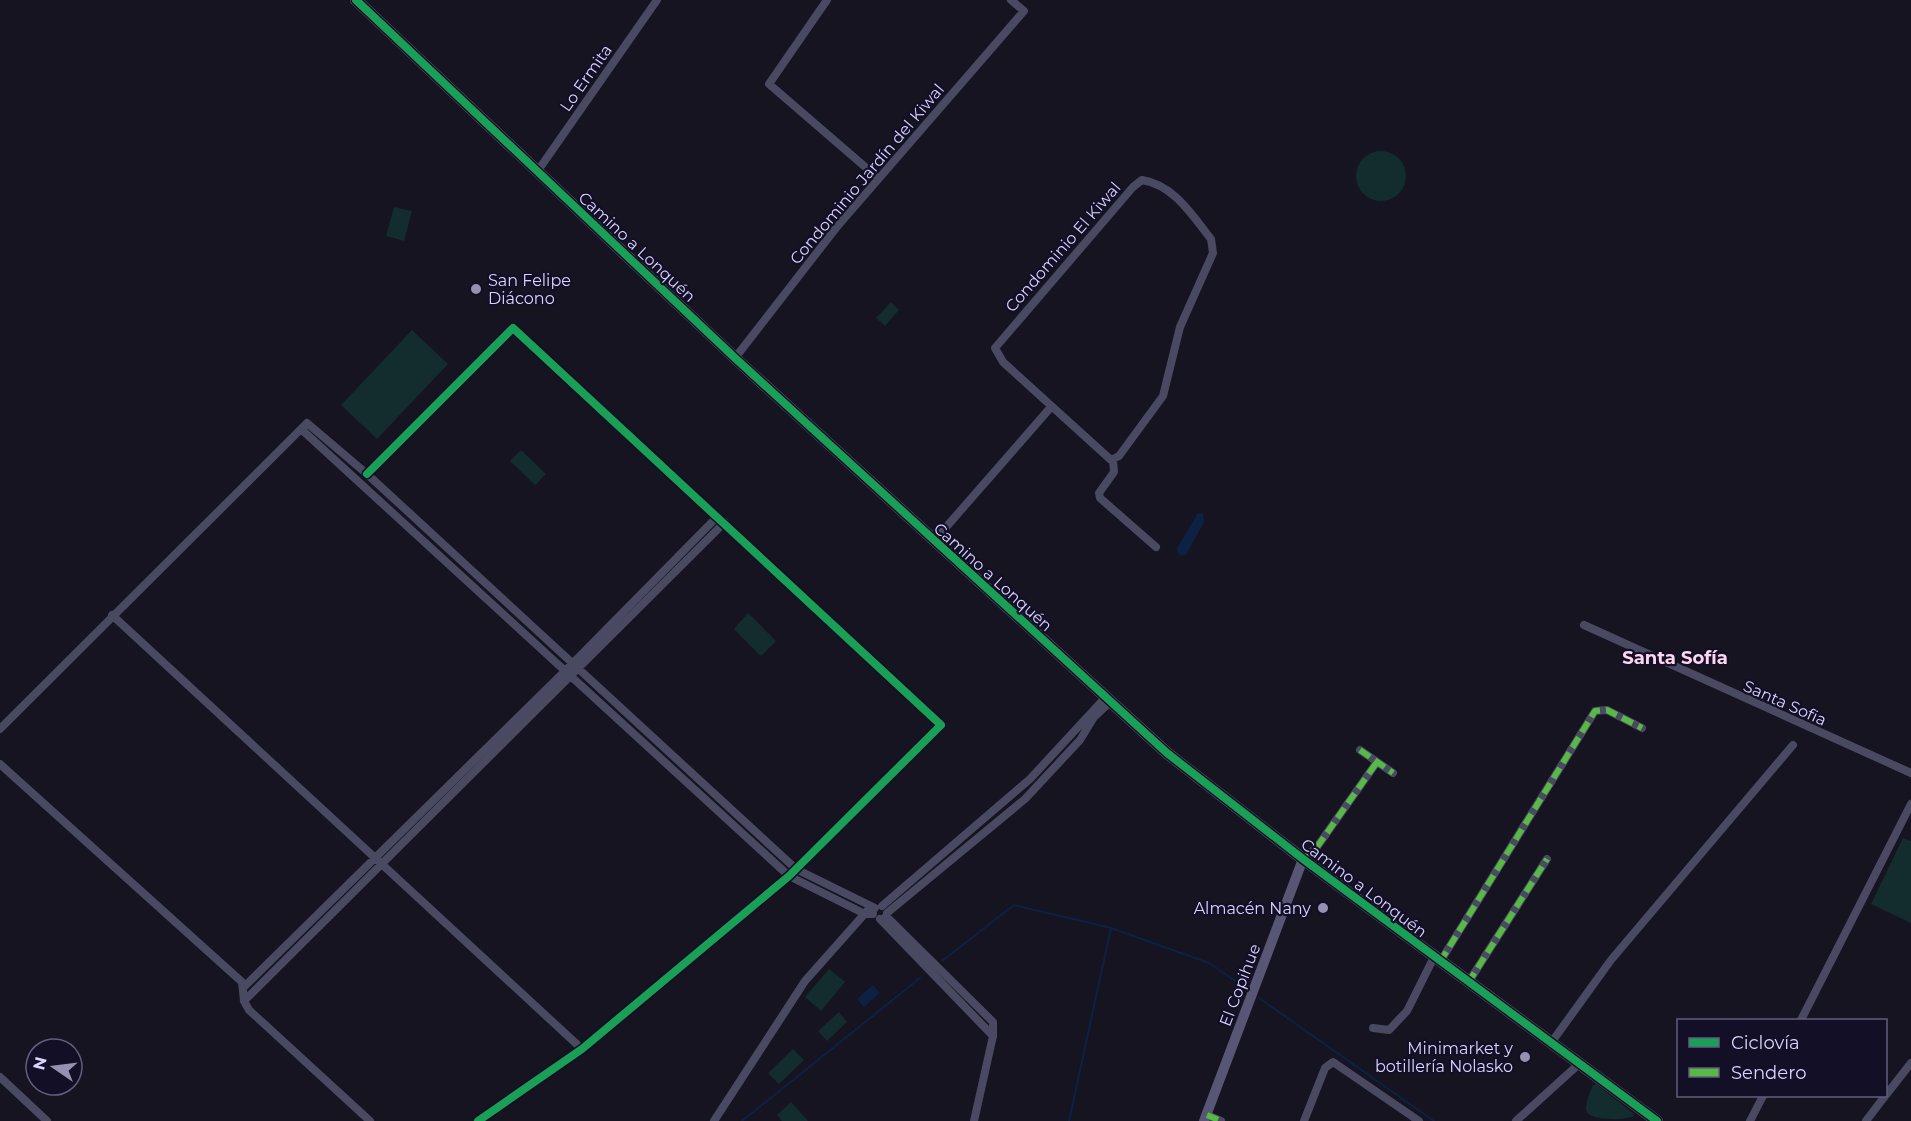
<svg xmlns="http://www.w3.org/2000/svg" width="1911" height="1121" font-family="Montserrat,sans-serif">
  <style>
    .green { fill: #132c2d }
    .water { fill: #0d2144 }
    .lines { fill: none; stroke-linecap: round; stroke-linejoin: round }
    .stream { stroke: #0d2144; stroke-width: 2 }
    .street { stroke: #4a4962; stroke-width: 8 }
    .secondary { stroke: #575674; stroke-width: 10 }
    .primary { stroke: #5e5373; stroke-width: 12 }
    .quiet { stroke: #58b947; stroke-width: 6; stroke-dasharray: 12 6; stroke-linecap: butt }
    .cycleway-casing { stroke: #130f26; stroke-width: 11 }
    .cycleway { stroke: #1a9f57; stroke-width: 8 }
    .poi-dot { fill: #9591b1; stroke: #130f26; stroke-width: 2 }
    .labels { text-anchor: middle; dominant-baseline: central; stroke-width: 4.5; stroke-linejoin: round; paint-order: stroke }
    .street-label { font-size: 16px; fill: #d9d4ff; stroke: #130f26 }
    .poi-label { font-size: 16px; fill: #d9d4ff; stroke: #130f26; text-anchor: end }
    .neighbourhood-label { font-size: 18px; font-weight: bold; fill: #ffd6f0; stroke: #130f26 }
  </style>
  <rect width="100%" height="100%" fill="#161421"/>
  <path class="green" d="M1356 176a25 25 0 1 1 50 0a25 25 0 1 1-50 0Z
    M394,207L412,211L404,241L386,236Z
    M891,302L899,310L885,326L876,318Z
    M412,330L448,364L377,439L341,405Z
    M521,450L546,474L535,485L510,461Z
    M748,613L776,641L761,656L734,629Z
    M1903,838L1911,841V923L1871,904Z
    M829,969L845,982L821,1011L805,997Z
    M839,1012L847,1022L827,1041L818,1031Z
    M793,1049L804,1060L779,1084L768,1073Z
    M1596,1084L1633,1113L1634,1116C1624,1121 1586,1121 1586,1109C1586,1102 1590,1092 1593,1085Z
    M791,1102L808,1121H782L777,1115Z"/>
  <path class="water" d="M1198,513L1203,514L1204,522L1186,555L1179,556L1177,548Z
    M873,985L880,993L864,1007L857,999Z"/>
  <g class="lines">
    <path class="stream" d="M942,961L1014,905L1111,928L1209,963L1247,989
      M1259,998L1434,1121
      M742,1121L920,978
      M1069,1121L1111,928"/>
    <path class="street" d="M827,0L769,84L878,178
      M537,172L657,0
      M1142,180C1174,185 1192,215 1211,239L1213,253L1180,327L1163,396L1119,456L1111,460L1003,362L995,348L1133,187Z
      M735,358L836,228L1024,11L1011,0
      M301,429L789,876L865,914H873
      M1113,460L1114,472L1099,493L1100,498L1156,547
      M367,474L513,328L941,725L789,876L582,1049L478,1121
      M934,541L1051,407
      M112,615L582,1049
      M1584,625L1911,773
      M0,729L307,423L367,474L796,869L875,908
      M1360,750L1393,773
      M0,764L242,982L244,1001L249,1010L370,1121
      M1303,859L1317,847L1377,762
      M882,906L1030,779L1105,698
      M887,913L1025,799L1080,740L1094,717L1110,702
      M886,916L993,1022V1036L974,1121
      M880,919L993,1036
      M1440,962L1595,711L1607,710L1642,728
      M1468,983L1547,859
      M244,987L573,663L718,516
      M244,1001L725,522
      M1801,1020L1911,804
      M1373,1028L1389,1030L1407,1011L1434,957
      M1551,1043L1611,960L1793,745
      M0,1077L47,1121
      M1886,1095L1911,1063
      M1207,1115L1221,1121
      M714,1121L805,981L868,910
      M1304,1121L1325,1068L1333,1062L1419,1121
      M1516,1121L1579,1064
      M1750,1121L1763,1096
      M1866,1121L1885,1096"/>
    <path class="secondary" d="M1204,1121L1303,859"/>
    <path class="primary" d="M356,0L735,358L1167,753L1303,859L1657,1121"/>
    <path class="quiet" d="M1360,750L1393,773
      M1303,859L1317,847L1377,762
      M1440,962L1595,711L1607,710L1642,728
      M1468,983L1547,859
      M1207,1115L1221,1121"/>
    <defs>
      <path id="cycleway" d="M356,0L735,358L1167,753L1303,859L1657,1121
        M367,474L513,328L941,725L789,876L582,1049L478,1121"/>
    </defs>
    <use href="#cycleway" class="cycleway-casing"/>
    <use href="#cycleway" class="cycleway"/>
  </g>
  <g class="poi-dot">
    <circle cx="476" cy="289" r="6"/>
    <circle cx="1323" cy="908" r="6"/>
    <circle cx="1525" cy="1057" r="6"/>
  </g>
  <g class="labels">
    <g class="street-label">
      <text transform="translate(586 78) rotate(-55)">Lo Ermita</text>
      <text transform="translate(867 174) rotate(-50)">Condominio Jardín del Kiwal</text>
      <text transform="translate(637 247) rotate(43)">Camino a Lonquén</text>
      <text transform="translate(1063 247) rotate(-49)">Condominio El Kiwal</text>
      <text transform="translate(993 577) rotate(42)">Camino a Lonquén</text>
      <text transform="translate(1785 703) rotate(24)">Santa Sofia</text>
      <text transform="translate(1364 888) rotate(37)">Camino a Lonquén</text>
      <text transform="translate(1240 985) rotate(-69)">El Copihue</text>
    </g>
    <g class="poi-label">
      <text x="488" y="280" text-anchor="start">San Felipe<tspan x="488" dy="18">Diácono</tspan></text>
      <text x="1311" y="908">Almacén Nany</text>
      <text x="1513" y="1048">Minimarket y<tspan x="1513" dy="18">botillería Nolasko</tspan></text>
    </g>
    <g class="neighbourhood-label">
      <text x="1675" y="658">Santa Sofía</text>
    </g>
  </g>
  <rect x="1677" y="1019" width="210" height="78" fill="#130f26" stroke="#625e7d" stroke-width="1.5"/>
  <rect x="1689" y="1038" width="30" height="9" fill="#1a9f57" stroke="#625e7d" stroke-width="1.5"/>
  <text x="1731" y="1049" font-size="18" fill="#d9d4ff">Ciclovía</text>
  <rect x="1689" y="1068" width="30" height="9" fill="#58b947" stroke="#625e7d" stroke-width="1.5"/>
  <text x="1731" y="1079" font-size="18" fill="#d9d4ff">Sendero</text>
  <g transform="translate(54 1067) rotate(284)"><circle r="28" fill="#130f26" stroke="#625e7d" stroke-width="1.5"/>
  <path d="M0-4.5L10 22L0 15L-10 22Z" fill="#9591b1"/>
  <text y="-9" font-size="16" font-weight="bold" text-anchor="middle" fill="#d9d4ff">N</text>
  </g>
</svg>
